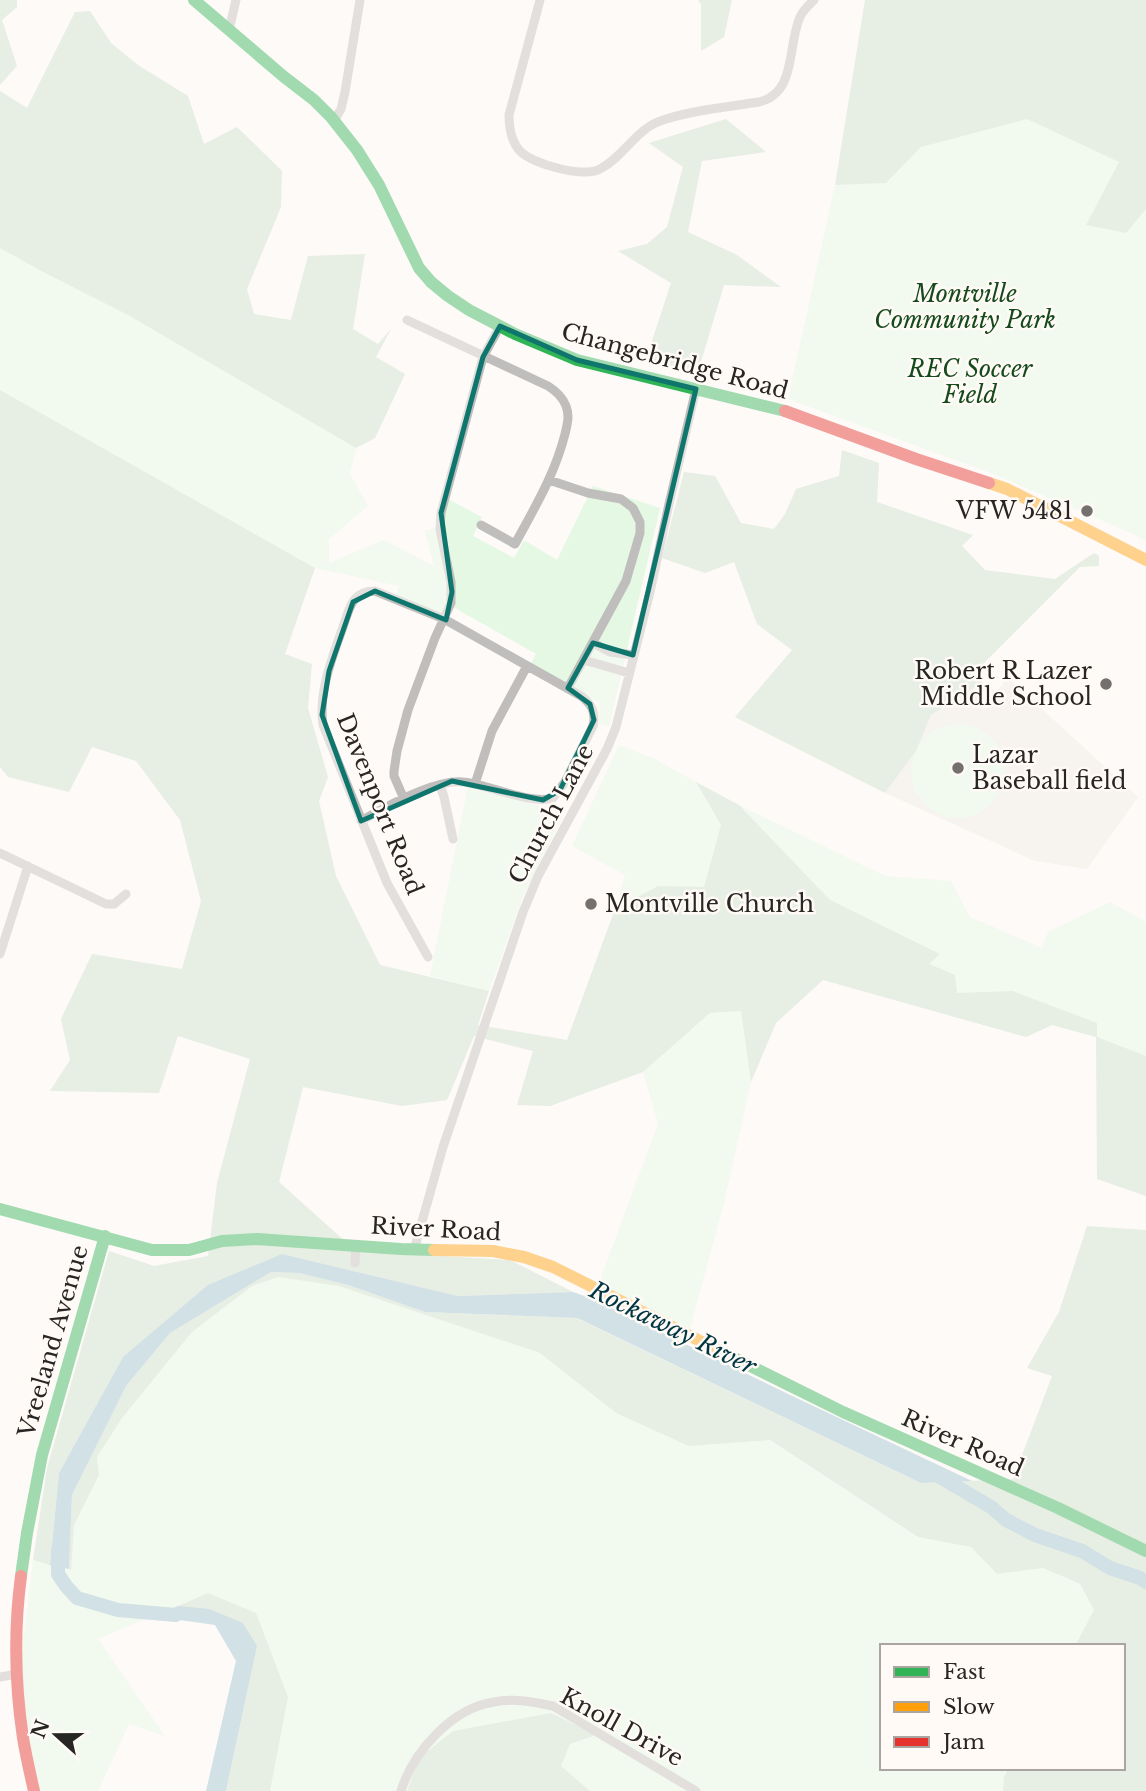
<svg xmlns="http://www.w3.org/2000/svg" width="1146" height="1791" font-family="'Libre Baskerville',serif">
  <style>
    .built { fill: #f0eae3 }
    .green { fill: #e5f8e3 }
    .forest { fill: #ccdfc9 }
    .water { fill: #9cc3ce }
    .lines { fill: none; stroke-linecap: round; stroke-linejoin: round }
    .river { stroke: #9cc3ce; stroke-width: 14 }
    .street { stroke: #c0bebd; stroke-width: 9 }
    .fast { stroke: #30b455; stroke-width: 12 }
    .slow { stroke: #ff9f0a; stroke-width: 12 }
    .jam { stroke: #e5322d; stroke-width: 12 }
    .marked { fill: none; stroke: #0f766e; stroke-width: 5; stroke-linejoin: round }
    .poi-dot { fill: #73706e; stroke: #fffaf5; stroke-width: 2.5 }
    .labels { text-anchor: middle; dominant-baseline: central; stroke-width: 5; stroke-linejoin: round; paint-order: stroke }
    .park-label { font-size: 23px; font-style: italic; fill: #144a1c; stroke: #fffaf5 }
    .street-label { font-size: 23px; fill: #282624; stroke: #fffaf5 }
    .poi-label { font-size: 23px; fill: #282624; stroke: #fffaf5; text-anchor: end }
    .water-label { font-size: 24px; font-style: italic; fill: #003642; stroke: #fffaf5 }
  </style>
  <rect width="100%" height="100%" fill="#fdfaf7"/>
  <path class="built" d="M1008,678L1138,797L1087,869L1035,861L885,793L916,751L931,715L983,682L996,692Z"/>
  <path class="green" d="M1027,119L1119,162L1086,225L1126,233L1146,209V541L1131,533L991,473L788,399L835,185L886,183L921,147Z
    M0,248L47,274L128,315L356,448L350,474L368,506L329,539V563L384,540L434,566L425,531L440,527L444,497L482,517L473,536L514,558L524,540L557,560L593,486L660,508L609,726L599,724L600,703L530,665L536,654L448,604L441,618L396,597L399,586L315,568L0,390Z
    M911 771a47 47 0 1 1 94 0a47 47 0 1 1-94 0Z
    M619,745L655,759L696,782L721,825L704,888L658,886L615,909L625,875L572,846Z
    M468,786L550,809L563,816L523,896L489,991L430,976Z
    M739,805L885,876L951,881L970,917L1042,948L1048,932L1110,902L1146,922V1056L1096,1037L1097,1023L1013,991L957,993L929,964L940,954L830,900Z
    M741,1011L751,1082L724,1203L686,1343L593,1299L658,1124L643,1072L710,1013Z
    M278,1277L339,1286L540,1353L616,1413L689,1446L769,1440L917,1537L971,1547L997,1574L1043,1568L1080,1585L1094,1610L1075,1646H882V1768H1009L1004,1777L1003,1791H590L561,1766L570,1744L595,1736L419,1758L407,1791H270L288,1697L208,1593L98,1639L165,1736L129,1724L98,1791H38L19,1679L33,1560L71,1569L74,1525L99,1475L96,1457L122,1418L192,1332L252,1286Z"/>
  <path class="forest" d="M0,0H17V7L2,20L17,66L0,85Z
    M698,0H732L724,37L701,51V4Z
    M865,0H1146V209L1126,233L1086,225L1119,162L1027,119L921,147L886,183L835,185Z
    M90,11L111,43L138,65L188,96L204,144L237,127L282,171L281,207L247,289L254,314L291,320L308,256L365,254L353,329L378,344L391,329L376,357L405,374L375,438L356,448L128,315L47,274L0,248V91L27,108L75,12Z
    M726,119L766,152L702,161L688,232L737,255L781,287L724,285L698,372L646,359L671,283L618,251L647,244L667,227L683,167L649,143Z
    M0,390L315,568L285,654L312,664L308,708L328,777L319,801L336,876L380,965L489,991L478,1025L567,1040L615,909L658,886L704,887L721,825L696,782L739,805L830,900L940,954L929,964L955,975L957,993L1013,991L1097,1023V1037L1146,1056V1196L1097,1179L1096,1037L1052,1025L1026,1037L823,980L776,1023L751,1082L741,1011L710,1013L643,1072L550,1106L517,1105L533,1051L474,1036L447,1100L402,1106L303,1087L279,1182L356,1251L510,1260L573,1292L458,1296L282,1254L123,1357L59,1473L50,1565L33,1560L47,1468L109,1251L154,1266L208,1256L217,1183L250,1059L178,1036L159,1093L50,1091L70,1060L61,1019L92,954L182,969L201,901L180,820L136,761L92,747L69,792L8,777L0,767Z
    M842,450L879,463L877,502L973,535L962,546L985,570L1055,579L1094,553L1099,556V566L1080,567L974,673L983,682L931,715L916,751L885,793L735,717L792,650L757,624L734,562L705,573L662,558L684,472L715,476L741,523L774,529L785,514L796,489L839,476Z
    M1087,1226L1146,1230V1791H1003L1004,1777L1009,1768H1123V1646H1075L1094,1610L1080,1584L1043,1568L997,1574L971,1547L918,1537L770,1440L689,1446L616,1413L540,1353L339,1286L278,1277L252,1286L192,1332L122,1418L97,1457L99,1475L74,1525L71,1570L69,1569L72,1495L126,1386L170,1333L271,1272L299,1273L348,1285L425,1312L576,1318L921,1483L1013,1479L1052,1376L1027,1368L1059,1312Z
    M208,1593L256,1613L288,1697L270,1791H226L257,1646L243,1623L178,1606Z
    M551,1713L596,1735L570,1744L561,1766L590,1791H407L419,1758L453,1731Z"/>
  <path class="water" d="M282,1254L458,1296L573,1292L593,1299L786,1393L972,1481L921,1483L577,1318L425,1312L348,1285L299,1273L271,1272L170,1333L126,1386L72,1495L69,1569L50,1565L59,1473L123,1357L208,1285Z
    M178,1606L209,1609L243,1623L257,1646L226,1791H206L236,1661L215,1625L152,1616Z"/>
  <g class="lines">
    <path class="river" d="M935,1474L991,1507L1006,1520L1035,1535L1082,1551L1110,1568L1140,1578L1146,1582
      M58,1551V1574L66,1586L77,1598L118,1610L176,1615"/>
    <path class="street" d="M540,0L509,115C509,128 511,141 520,151C532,164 583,178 600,169C624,157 636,128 663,120C694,110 727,107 759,102C797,93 787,46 800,17C803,10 809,5 814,0
      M229,30L236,0
      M334,121L341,109L345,92L360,0
      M407,320L548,386C556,391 563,398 566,406C570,416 567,425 565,434C555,474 535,507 515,544L481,525
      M549,480L588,493L621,499L633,508L640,522V533L626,581L568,688
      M593,643L610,652L633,655
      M584,660L629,673
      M475,784L492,731L527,666
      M440,785L444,797L453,839
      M404,799L394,776V771L397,751L408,710L435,638L451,603V582L440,529L441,513L483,357L500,326
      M361,821C385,807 436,779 463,782C488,784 530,805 553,798L565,782L593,726C596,713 592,704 581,696L444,619L375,591C367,591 360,593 355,599C349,606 347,616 344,624C333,656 318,691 323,725L387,883L428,957
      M0,853L106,904H114L126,894
      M0,954L28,866
      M414,1250L443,1147L523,912L538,876L607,749L616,727L650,592L669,504L696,389
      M355,1263L356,1246
      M0,1677L17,1674
      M401,1791C413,1752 452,1708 494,1702C514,1698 534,1702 553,1706L696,1791"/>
    <path class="fast" d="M194,0L283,76L314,100L331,117L357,150L379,185L419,268L431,282L448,296L469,310L515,334L577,360L785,411
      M0,1209L152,1250H189L222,1241L257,1239L401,1249L434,1250
      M714,1348L843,1412L1058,1508L1146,1551
      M21,1576L27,1533L42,1455L105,1236"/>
    <path class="slow" d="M989,483L1007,489L1146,560
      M434,1250L493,1251L524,1257L553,1267L714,1348"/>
    <path class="jam" d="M785,411L916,459L989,483
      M21,1576C14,1629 15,1685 23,1738C26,1756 30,1773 34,1791"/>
  </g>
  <path d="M0 0H1146V1791H0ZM500,326L577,360L696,389L633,655L593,643L568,688L590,704L594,720L560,790L543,800L452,781L361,821L322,715L329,671L353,602L375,591L446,620L452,592L441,513L483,357Z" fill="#fdfaf7" fill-opacity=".55" fill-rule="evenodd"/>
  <path class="marked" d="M500,326L577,360L696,389L633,655L593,643L568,688L590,704L594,720L560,790L543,800L452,781L361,821L322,715L329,671L353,602L375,591L446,620L452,592L441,513L483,357Z"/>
  <g class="poi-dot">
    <circle cx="1087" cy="511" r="7"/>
    <circle cx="1106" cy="684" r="7"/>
    <circle cx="958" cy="768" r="7"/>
    <circle cx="591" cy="904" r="7"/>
  </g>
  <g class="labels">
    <g class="park-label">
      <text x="965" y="294">Montville<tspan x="965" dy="26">Community Park</tspan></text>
      <text x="970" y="369">REC Soccer<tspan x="970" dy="26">Field</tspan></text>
    </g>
    <g class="street-label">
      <text transform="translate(675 361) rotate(15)">Changebridge Road</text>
      <text transform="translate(380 804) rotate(68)">Davenport Road</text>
      <text transform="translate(551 814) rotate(-62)">Church Lane</text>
      <text transform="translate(436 1229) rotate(3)">River Road</text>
      <text transform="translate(53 1341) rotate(-74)">Vreeland Avenue</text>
      <text transform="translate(963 1443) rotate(24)">River Road</text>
      <text transform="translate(622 1727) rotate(29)">Knoll Drive</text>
    </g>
    <g class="poi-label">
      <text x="1073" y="511">VFW 5481</text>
      <text x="1092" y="671">Robert R Lazer<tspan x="1092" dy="26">Middle School</tspan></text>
      <text x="972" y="755" text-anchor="start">Lazar<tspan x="972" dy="26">Baseball field</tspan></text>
      <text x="605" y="904" text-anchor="start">Montville Church</text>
    </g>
    <g class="water-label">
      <text transform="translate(673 1328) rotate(26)">Rockaway River</text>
    </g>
  </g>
  <rect x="880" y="1644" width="245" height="126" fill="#fffaf5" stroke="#a9a5a1" stroke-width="2"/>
  <rect x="894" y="1667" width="35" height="10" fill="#30b455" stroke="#a9a5a1" stroke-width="2"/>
  <text x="943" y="1679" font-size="21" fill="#282624">Fast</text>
  <rect x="894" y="1702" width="35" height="10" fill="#ff9f0a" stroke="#a9a5a1" stroke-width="2"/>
  <text x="943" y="1714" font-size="21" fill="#282624">Slow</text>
  <rect x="894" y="1737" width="35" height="10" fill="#e5322d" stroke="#a9a5a1" stroke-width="2"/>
  <text x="943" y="1749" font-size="21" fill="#282624">Jam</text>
  <g transform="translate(56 1735) rotate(291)" stroke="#fffaf5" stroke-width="5" paint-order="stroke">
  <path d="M0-5L12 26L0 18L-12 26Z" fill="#282624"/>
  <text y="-10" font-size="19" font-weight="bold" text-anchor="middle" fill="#282624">N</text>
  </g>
</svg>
